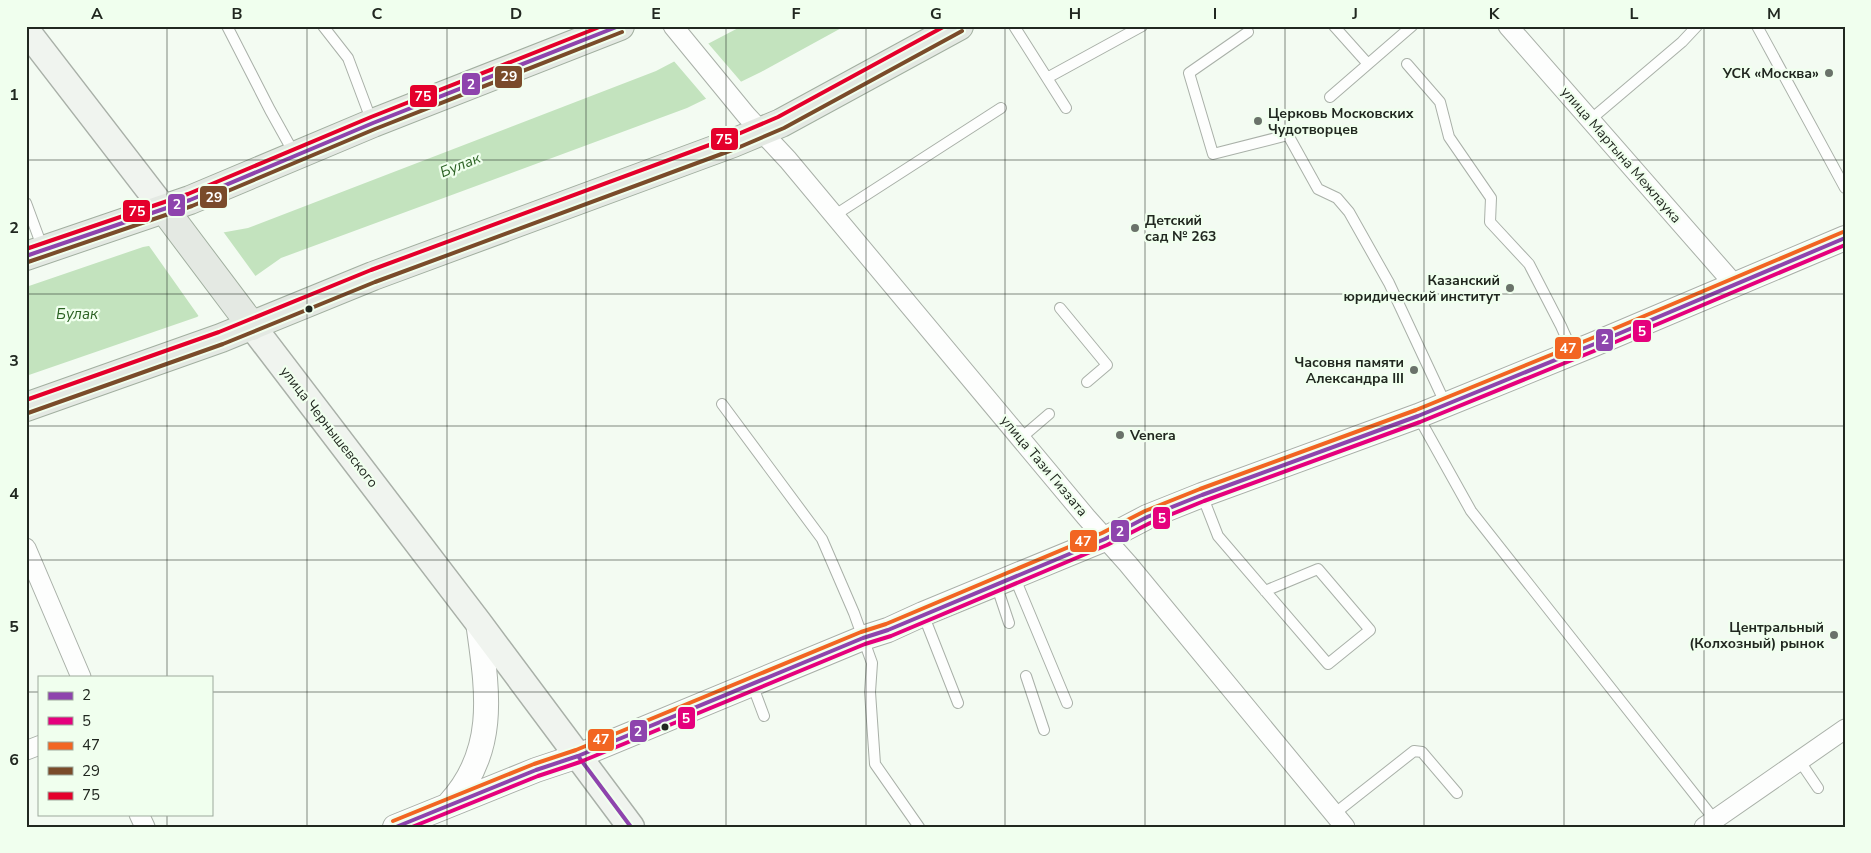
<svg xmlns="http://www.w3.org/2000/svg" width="1871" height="853" font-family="'Nunito Sans',sans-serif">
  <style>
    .water { fill: #c3e3be }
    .pier { fill: #f3fbf2 }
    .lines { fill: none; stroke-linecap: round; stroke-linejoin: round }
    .service-casing { stroke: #a9b0a8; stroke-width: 12 }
    .minor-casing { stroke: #a9b0a8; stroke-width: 21 }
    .tertiary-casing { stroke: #a9b0a8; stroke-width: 26 }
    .secondary-casing { stroke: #a9b0a8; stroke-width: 29 }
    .primary-casing { stroke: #a2afa0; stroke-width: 30 }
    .service { stroke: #fdfefd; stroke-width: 10 }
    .minor { stroke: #fdfefd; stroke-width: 19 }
    .tertiary { stroke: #fdfefd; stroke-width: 24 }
    .secondary { stroke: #f0f4ef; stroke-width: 26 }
    .primary { stroke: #e4e9e3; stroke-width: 28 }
    .bus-1-casing { stroke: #f0ffee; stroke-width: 8 }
    .bus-2-casing { stroke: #f0ffee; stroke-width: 8 }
    .bus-3-casing { stroke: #f0ffee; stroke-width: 8 }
    .bus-4-casing { stroke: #f0ffee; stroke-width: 8 }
    .bus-5-casing { stroke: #f0ffee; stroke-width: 8 }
    .bus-1 { stroke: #8e44ad; stroke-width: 4 }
    .bus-2 { stroke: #e5007d; stroke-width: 4 }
    .bus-3 { stroke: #f26522; stroke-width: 4 }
    .bus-4 { stroke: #7a4b2a; stroke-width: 4 }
    .bus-5 { stroke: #e4002b; stroke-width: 4 }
    .grid { fill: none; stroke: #212820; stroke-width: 1; stroke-opacity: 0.55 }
    .poi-dot { fill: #6a726a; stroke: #f0ffee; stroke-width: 2 }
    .bus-dot { fill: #212820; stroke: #f0ffee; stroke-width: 2 }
    .labels { text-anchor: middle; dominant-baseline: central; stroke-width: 4.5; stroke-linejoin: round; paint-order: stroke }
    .poi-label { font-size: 14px; font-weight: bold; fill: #212820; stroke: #f0ffee; text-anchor: end }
    .street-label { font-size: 14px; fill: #212820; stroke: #f0ffee }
    .water-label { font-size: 15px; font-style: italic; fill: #2c6224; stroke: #f0ffee }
    .line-badge { stroke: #f0ffee; stroke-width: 2 }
    .badge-label { font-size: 14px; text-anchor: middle; font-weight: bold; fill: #fff }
    .neatline { fill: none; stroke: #212820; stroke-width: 2 }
    .grid-label { font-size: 16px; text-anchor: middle; font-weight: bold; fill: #212820 }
  </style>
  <rect width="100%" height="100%" fill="#f3fbf2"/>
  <path class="water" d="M742,26H845L761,72L687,108L281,258L197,317L26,376V287L143,247L248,228L656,71Z"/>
  <path class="pier" d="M707,42L743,84L708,101L673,60Z
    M222,230L257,278L200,318L147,243Z"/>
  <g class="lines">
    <defs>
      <path id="service" d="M227,26L270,110L295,155
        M323,26L348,58L372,122
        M1014,26L1066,108
        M1334,26L1368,64
        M1757,26L1845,188
        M1248,32L1189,73L1213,154L1288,135L1318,189L1337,198L1349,212L1389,283L1446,405
        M1407,64L1440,102L1449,137L1491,198L1490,222L1529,264L1561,326L1573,353
        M1047,78L1142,26
        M1330,97L1412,26
        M1590,120L1682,42L1697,26
        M26,203L43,249
        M835,215L1001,108
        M1060,308L1107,365L1087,382
        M722,404L822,539L854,613L872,663L870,692L875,764L919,827
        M1418,416L1471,511L1714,819
        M1021,438L1049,414
        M1202,495L1218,536L1328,664L1370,630L1318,569L1265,591
        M1014,576L1067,703
        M996,584L1009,623
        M923,614L958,703
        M1026,676L1044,730
        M752,684L764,716
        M26,746L39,741
        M26,755L39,750
        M1799,760L1818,788
        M1334,814L1414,751L1422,752L1457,793"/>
      <path id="minor" d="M673,26L746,115L788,160L1086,517L1128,564L1345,827
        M1508,26L1734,284
        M26,548L81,677
        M139,814L145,827
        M1704,827L1845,729"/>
      <path id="tertiary" d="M449,804C499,750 487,688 478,622
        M395,827L536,770L578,756L863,638L888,630L923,614L1105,539L1147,517L1202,495L1418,416L1592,345L1845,238"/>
      <path id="secondary" d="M26,30L164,209
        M252,326L478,622L631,827"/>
      <path id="primary" d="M164,209L252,326
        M26,256L190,200L373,123L620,26
        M26,407L221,338L373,276L733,143L781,123L959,26"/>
    </defs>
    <use href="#service" class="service-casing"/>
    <use href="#minor" class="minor-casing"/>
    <use href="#tertiary" class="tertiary-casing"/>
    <use href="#secondary" class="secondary-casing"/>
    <use href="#primary" class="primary-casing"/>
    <use href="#service" class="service"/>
    <use href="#minor" class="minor"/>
    <use href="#tertiary" class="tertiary"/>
    <use href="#secondary" class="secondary"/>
    <use href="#primary" class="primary"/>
    <defs>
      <path id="bus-1" d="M26,256L190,200L373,123L619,26
        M578,756L631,827
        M396,827L536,770L578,756L863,638L888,630L1105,539L1147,517L1202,495L1418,416L1592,345L1845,238"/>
      <path id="bus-2" d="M412,827L538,776L580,762L865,644L891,636L1107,545L1150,523L1204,501L1420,422L1594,351L1845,245"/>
      <path id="bus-3" d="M393,821L534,764L576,750L861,632L886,624L1102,533L1145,511L1200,489L1416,410L1590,339L1843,232"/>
      <path id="bus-4" d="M28,262L192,206L375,129L622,32
        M28,413L223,344L375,282L735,149L784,128L962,31"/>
      <path id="bus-5" d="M26,249L188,194L371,117L602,26
        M26,400L219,332L371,270L731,137L778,117L945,26"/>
    </defs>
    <use href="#bus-1" class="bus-1-casing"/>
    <use href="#bus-2" class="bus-2-casing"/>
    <use href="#bus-3" class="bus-3-casing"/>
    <use href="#bus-4" class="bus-4-casing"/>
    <use href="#bus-5" class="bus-5-casing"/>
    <use href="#bus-1" class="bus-1"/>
    <use href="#bus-2" class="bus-2"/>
    <use href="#bus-3" class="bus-3"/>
    <use href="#bus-4" class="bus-4"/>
    <use href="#bus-5" class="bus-5"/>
  </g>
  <path class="grid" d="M167,26V677M307,26V827M447,26V827M586,26V827M726,26V827M866,26V827M1005,26V827M1145,26V827M1285,26V827M1424,26V827M1564,26V827M1704,26V827M26,160H1845M26,294H1845M26,426H1845M26,560H1845M26,692H39M211,692H1845M167,814V827"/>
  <g class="poi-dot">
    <circle cx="1829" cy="73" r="5"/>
    <circle cx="1258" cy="121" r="5"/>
    <circle cx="1135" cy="228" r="5"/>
    <circle cx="1510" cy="288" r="5"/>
    <circle cx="1414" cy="370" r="5"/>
    <circle cx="1120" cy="435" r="5"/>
    <circle cx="1834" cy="635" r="5"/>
  </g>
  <g class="bus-dot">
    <circle cx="309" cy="309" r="4.5"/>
    <circle cx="665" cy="727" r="4.5"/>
  </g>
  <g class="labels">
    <g class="poi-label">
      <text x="1819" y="73">УСК «Москва»</text>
      <text x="1268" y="113" text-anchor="start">Церковь Московских<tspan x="1268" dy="16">Чудотворцев</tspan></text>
      <text x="1145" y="220" text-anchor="start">Детский<tspan x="1145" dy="16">сад № 263</tspan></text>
      <text x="1500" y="280">Казанский<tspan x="1500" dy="16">юридический институт</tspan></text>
      <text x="1404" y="362">Часовня памяти<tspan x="1404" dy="16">Александра III</tspan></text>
      <text x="1130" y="435" text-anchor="start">Venera</text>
      <text x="1824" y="627">Центральный<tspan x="1824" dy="16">(Колхозный) рынок</tspan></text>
    </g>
    <g class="street-label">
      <text transform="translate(1621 155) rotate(49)">улица Мартына Межлаука</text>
      <text transform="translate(329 427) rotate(52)">улица Чернышевского</text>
      <text transform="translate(1044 466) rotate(50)">улица Тази Гиззата</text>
    </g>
    <g class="water-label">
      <text transform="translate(460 165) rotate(-22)">Булак</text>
      <text x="77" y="314">Булак</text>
    </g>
  </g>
  <g class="line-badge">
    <rect x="494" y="65" width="29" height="24" rx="5" fill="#7a4b2a"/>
    <rect x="461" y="72" width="20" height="24" rx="5" fill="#8e44ad"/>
    <rect x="409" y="84" width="29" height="24" rx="5" fill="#e4002b"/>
    <rect x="710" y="127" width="29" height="24" rx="5" fill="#e4002b"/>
    <rect x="199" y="185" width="29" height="24" rx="5" fill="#7a4b2a"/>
    <rect x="167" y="193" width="19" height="24" rx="5" fill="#8e44ad"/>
    <rect x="122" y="199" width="29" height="24" rx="5" fill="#e4002b"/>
    <rect x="1632" y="319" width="20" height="24" rx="5" fill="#e5007d"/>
    <rect x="1595" y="328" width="19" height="24" rx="5" fill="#8e44ad"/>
    <rect x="1554" y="336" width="28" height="24" rx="5" fill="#f26522"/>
    <rect x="1152" y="506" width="19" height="24" rx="5" fill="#e5007d"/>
    <rect x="1110" y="519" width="20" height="24" rx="5" fill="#8e44ad"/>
    <rect x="1069" y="529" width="29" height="24" rx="5" fill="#f26522"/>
    <rect x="677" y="706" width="19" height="24" rx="5" fill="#e5007d"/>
    <rect x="629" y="719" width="19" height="24" rx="5" fill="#8e44ad"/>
    <rect x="587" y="728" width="28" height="24" rx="5" fill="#f26522"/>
  </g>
  <g class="badge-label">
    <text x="509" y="81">29</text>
    <text x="471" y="89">2</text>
    <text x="423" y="101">75</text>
    <text x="724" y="144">75</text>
    <text x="214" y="202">29</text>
    <text x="177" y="209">2</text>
    <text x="137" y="216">75</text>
    <text x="1642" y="336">5</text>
    <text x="1605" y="344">2</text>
    <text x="1568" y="353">47</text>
    <text x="1162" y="523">5</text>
    <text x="1120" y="536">2</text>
    <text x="1083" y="546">47</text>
    <text x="686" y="723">5</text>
    <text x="638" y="736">2</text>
    <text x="601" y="744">47</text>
  </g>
  <rect width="1871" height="853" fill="none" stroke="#f0ffee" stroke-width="55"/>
  <rect x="38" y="676" width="175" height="140" fill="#f0ffee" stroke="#9da99c"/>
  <rect x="48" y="692" width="25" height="8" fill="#8e44ad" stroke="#9da99c"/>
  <text x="82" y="700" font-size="15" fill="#212820">2</text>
  <rect x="48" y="717" width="25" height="8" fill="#e5007d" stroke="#9da99c"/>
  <text x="82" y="726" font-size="15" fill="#212820">5</text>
  <rect x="48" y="742" width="25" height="8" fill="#f26522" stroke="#9da99c"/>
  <text x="82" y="750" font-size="15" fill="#212820">47</text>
  <rect x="48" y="767" width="25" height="8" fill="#7a4b2a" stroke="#9da99c"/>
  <text x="82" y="776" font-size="15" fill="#212820">29</text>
  <rect x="48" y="792" width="25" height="8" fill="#e4002b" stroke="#9da99c"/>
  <text x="82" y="800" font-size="15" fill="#212820">75</text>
  <rect x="28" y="28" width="1816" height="798" class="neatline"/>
  <g class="grid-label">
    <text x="97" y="19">A</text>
    <text x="237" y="19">B</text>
    <text x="377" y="19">C</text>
    <text x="516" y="19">D</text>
    <text x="656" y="19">E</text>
    <text x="796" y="19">F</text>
    <text x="936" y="19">G</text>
    <text x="1075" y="19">H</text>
    <text x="1215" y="19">I</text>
    <text x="1355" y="19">J</text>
    <text x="1494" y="19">K</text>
    <text x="1634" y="19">L</text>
    <text x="1774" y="19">M</text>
    <text x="14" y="100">1</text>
    <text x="14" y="233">2</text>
    <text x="14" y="366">3</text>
    <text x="14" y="499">4</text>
    <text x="14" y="632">5</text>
    <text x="14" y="765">6</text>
  </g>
</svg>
